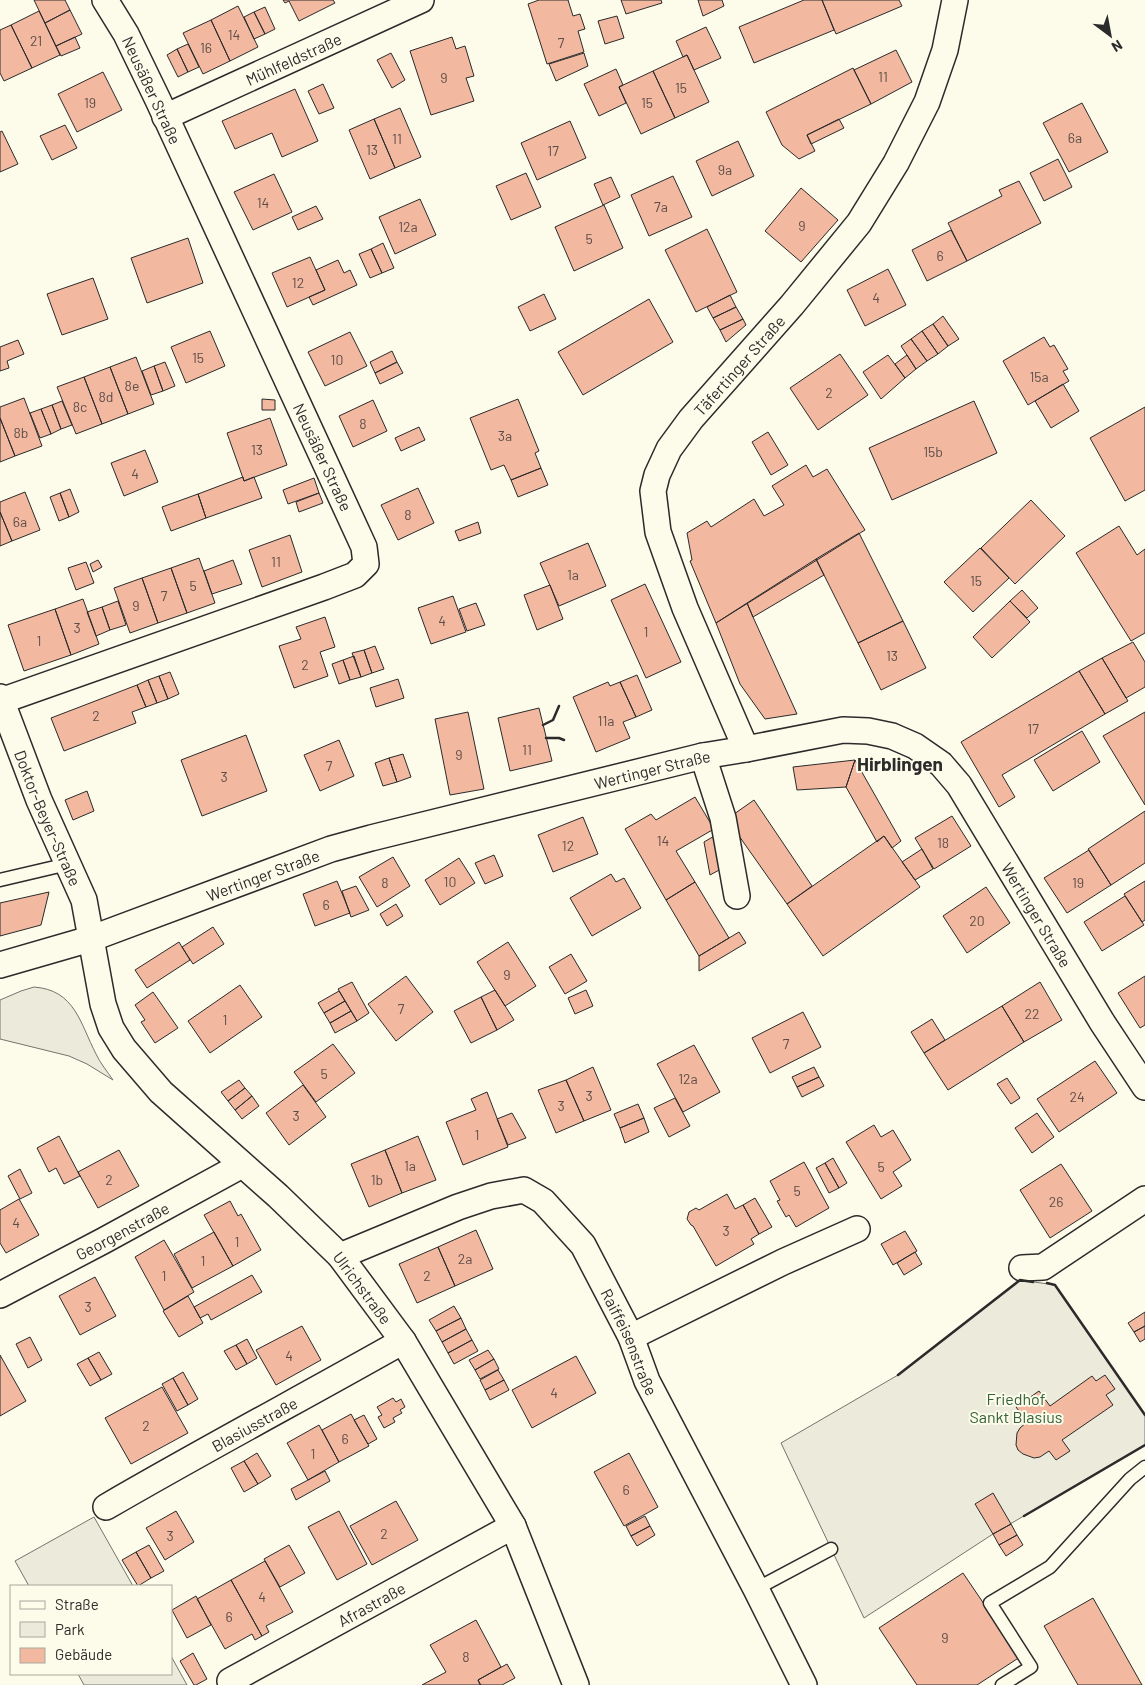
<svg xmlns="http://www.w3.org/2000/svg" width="1145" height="1685" font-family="Barlow,sans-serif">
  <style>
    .green { fill: #ecebdb; stroke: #74746e }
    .building { fill: #f2b8a0; stroke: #2b2b2b }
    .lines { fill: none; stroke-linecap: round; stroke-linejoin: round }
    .lane-casing { stroke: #2b2b2b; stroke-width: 15 }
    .street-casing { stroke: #2b2b2b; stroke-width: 28 }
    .lane { stroke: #fdfbea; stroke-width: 12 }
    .street { stroke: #fdfbea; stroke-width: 25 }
    .wall { stroke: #2b2b2b; stroke-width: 2.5 }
    .labels { text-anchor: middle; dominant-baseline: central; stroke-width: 4; stroke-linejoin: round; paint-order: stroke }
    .number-label { font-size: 14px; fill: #5d4e48 }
    .street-label { font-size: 16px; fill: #2b2b2b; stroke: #fdfbea }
    .park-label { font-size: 16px; fill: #34623c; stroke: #fdfbea }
    .quarter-label { font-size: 19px; font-weight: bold; fill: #2b2b2b; stroke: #fdfbea }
  </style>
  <rect width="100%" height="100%" fill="#fdfbea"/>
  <path class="green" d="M34,987C75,990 80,1023 96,1054C100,1063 107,1071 113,1080L87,1064L69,1056L0,1039V1000L21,991Z
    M1020,1280L1055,1285L1145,1415V1445L993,1534L864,1618L781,1443L898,1375Z
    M94,1517L133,1586H29L15,1561Z
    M171,1656L187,1685H84L78,1674H171Z"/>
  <path class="building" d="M34,0H65L70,10L45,23Z
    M283,0H333L335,3L299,21L289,1L285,3Z
    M539,0H568L573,16L580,14L585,29L578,31L584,52L547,64L528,4Z
    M621,0H661L662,3L626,14Z
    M698,0H722L724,6L703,16Z
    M804,0H822L834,30L754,63L739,27Z
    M822,0H899L902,6L836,34Z
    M238,6L258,47L230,61L211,20Z
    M265,7L275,29L265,34L254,12Z
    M70,10L82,34L56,46L45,23Z
    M39,11L60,55L32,68L11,25Z
    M254,12L265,34L254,39L244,17Z
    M617,16L624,38L605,44L598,21Z
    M211,20L230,61L203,74L183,33Z
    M11,25L32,68L4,81L0,73V30Z
    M706,27L721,58L694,70L687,55L683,57L676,41Z
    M75,37L80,48L61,56L56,46Z
    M452,37L456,49L465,46L474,76L466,78L474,101L431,115L410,51Z
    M188,44L199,67L188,72L177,49Z
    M177,49L188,72L178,77L167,55Z
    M896,50L912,82L871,104L854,70Z
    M391,53L405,80L392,88L377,60Z
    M584,53L588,66L556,81L549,64Z
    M687,55L709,102L675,118L653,71Z
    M853,68L871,104L807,135L815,151L799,159L782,145L766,112Z
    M616,69L623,85L619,87L626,103L599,116L584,84Z
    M653,71L675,118L641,134L619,87Z
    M103,72L122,110L77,132L58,94Z
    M323,84L334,108L319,114L308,91Z
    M295,89L318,141L282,157L272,133L235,149L222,121Z
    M1082,103L1108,152L1069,172L1043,123Z
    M400,108L421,157L395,168L374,119Z
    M374,119L395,168L370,179L349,130Z
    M839,119L844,128L811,144L807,135Z
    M570,121L586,158L537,180L521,143Z
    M65,125L77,148L52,160L40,136Z
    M2,131L18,164L0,172V132Z
    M738,141L754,176L712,196L696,161Z
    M1058,159L1072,187L1044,201L1030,173Z
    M526,173L541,207L511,220L496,186Z
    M274,174L292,212L253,230L234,192Z
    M673,176L692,217L649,236L631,195Z
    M611,177L620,197L603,205L594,184Z
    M1019,181L1041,223L967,261L948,223L1002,196L999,190Z
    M801,188L838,220L801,262L765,231Z
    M420,199L436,235L395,254L379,217Z
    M604,205L623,248L574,271L555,227Z
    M316,206L323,219L298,230L292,217Z
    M707,229L737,292L696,312L665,250Z
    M951,230L967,261L927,281L912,250Z
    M188,238L203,283L147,303L131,258Z
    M383,243L394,268L382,273L371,249Z
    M371,249L382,273L370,278L359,254Z
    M310,257L325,290L287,307L272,273Z
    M338,260L344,273L350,270L357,285L313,305L309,297L325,290L316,270Z
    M888,269L906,305L865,326L847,290Z
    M93,278L108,319L62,335L47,294Z
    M544,294L556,319L530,331L518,307Z
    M730,295L736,307L713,318L707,307Z
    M649,299L673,342L583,395L558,352Z
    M736,307L743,319L720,330L713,318Z
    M943,316L959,339L948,346L933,324Z
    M743,319L746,325L726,342L720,330Z
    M933,324L948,346L938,354L922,331Z
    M210,331L225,366L186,383L171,347Z
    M922,331L938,354L927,361L911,339Z
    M350,332L367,366L325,386L308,352Z
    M1044,337L1050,347L1054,345L1068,369L1063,371L1069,381L1028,405L1003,361Z
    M911,339L927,361L916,369L901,346Z
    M18,340L24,354L7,361L9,368L0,371V347Z
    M392,351L397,362L375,373L370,362Z
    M840,354L868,395L818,430L790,388Z
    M888,355L905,378L881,399L863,372Z
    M907,355L916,369L905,378L895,364Z
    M136,357L154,404L128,414L110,367Z
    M165,362L175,386L163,391L154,366Z
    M397,362L403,373L380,384L375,373Z
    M154,366L163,391L151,395L142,371Z
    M110,367L128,414L102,424L84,377Z
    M84,377L102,424L76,434L57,387Z
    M1063,384L1079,411L1051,428L1035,401Z
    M24,398L42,446L15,456L0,418V407Z
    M262,399L275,400V410H262Z
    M518,399L539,451L535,453L541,468L511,480L504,465L491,470L470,418Z
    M373,400L387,431L353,447L339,416Z
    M62,401L72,425L61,429L52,405Z
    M974,401L997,453L892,500L869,448Z
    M52,405L61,429L51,434L41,409Z
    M1145,407V490L1125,501L1090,438Z
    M41,409L51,434L40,438L30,413Z
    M0,418L15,456L0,462Z
    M270,418L287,465L244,481L227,433Z
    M419,427L425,440L401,451L395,438Z
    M768,432L788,465L771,475L752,442Z
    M145,450L158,482L124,496L111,463Z
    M806,465L813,477L827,469L865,530L716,623L690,561L692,560L687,533L707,521L711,527L754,499L764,516L784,505L772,486Z
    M541,468L548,485L518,497L511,480Z
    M243,477L244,481L254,477L262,498L206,518L198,494Z
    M314,478L319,493L288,504L283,490Z
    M418,488L434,523L398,540L381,505Z
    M70,489L79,512L69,517L60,493Z
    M25,492L40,530L12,541L0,512V502Z
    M60,493L69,517L59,521L50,497Z
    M319,493L323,503L299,512L296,502Z
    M198,494L206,518L171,531L162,507Z
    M1031,500L1065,536L1015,584L981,548Z
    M0,512L12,541L0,546Z
    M478,522L481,533L459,541L455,531Z
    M1119,526L1137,555L1145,549V633L1131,641L1076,553Z
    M859,533L903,621L858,643L816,559Z
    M290,535L302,572L262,587L249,550Z
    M588,543L606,586L559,606L540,563Z
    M980,548L1009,578L973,612L944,582Z
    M199,558L215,603L187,613L171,568Z
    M816,559L824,575L753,617L747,603Z
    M98,560L102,567L93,572L90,564Z
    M233,560L242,584L212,594L204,571Z
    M86,562L94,583L76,590L68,568Z
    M171,568L187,613L158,623L142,578Z
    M142,578L158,623L130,633L114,588Z
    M645,584L681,662L646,678L611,600Z
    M550,585L563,619L537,630L524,595Z
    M1022,590L1038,608L1027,618L1010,601Z
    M453,596L466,632L431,644L418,608Z
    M83,599L99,644L71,655L55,609Z
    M118,601L126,625L110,630L102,607Z
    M1010,601L1030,622L992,658L973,637Z
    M476,603L485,625L467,631L459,609Z
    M747,603L753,617L797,714L765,719L740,684L716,623Z
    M102,607L110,630L96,636L87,612Z
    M55,609L71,655L24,671L8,625Z
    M325,617L335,647L320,652L328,676L294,688L279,646L301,639L296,627Z
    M903,621L926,668L881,690L858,643Z
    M1133,642L1145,662V687L1126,698L1102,658Z
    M375,646L384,669L372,673L364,650Z
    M364,650L372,673L361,677L352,653Z
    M354,656L361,677L350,680L343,660Z
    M1102,658L1128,701L1105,714L1079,671Z
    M343,660L350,680L339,684L332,664Z
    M1079,671L1105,714L1002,775L1015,797L999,807L961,742Z
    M170,672L179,694L168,699L159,676Z
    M637,675L652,710L636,717L620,682Z
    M159,676L168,699L157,703L148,680Z
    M398,679L404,698L376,707L370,688Z
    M148,680L157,703L146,707L137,685Z
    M608,682L610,686L620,682L636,717L623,722L630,738L596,752L573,697Z
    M137,685L146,707L132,712L136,723L64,751L51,718Z
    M539,708L552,761L510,771L498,718Z
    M468,712L484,789L450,795L435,719Z
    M1145,712V805L1103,736Z
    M1082,731L1100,762L1053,791L1034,760Z
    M246,735L267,791L202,816L181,760Z
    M339,740L354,776L320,791L304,755Z
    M403,754L411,777L397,782L389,758Z
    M389,758L397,782L383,786L375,763Z
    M855,760L846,787L797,790L793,767Z
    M855,760L901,841L892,848L884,836L877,842L846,787Z
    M87,791L94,811L73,820L65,800Z
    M695,797L714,829L676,851L695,882L666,900L625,829L651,814L656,820Z
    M754,800L812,886L787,904L727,819Z
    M1145,811V863L1111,885L1088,849Z
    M952,816L971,846L934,869L915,838Z
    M583,817L598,854L553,872L538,835Z
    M716,835L721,869L710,875L704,842Z
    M884,836L920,887L823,956L787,904Z
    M922,849L933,869L915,880L902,862Z
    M1089,850L1111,885L1067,913L1044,878Z
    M494,855L503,876L485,884L475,863Z
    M393,857L410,886L377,907L359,877Z
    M459,858L475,883L440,905L425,880Z
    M611,874L616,882L624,878L641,908L592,936L570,898Z
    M337,881L350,913L315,926L303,894Z
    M1145,881V920L1142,922L1124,894Z
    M695,882L729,938L699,956L666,900Z
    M356,886L369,910L351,917L342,891Z
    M986,887L1010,923L967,953L943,916Z
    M49,892L41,925L0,936V903Z
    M1125,896L1144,925L1102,951L1084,922Z
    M396,904L403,916L387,926L380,914Z
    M213,927L224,944L193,964L182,947Z
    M739,932L746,943L699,971V956Z
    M179,942L190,960L147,988L135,970Z
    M508,942L536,986L505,1006L477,962Z
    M571,954L587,981L565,994L549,967Z
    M406,976L433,1012L396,1041L368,1004Z
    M1145,976V1025L1140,1028L1118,993Z
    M352,982L369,1013L357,1021L338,989Z
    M1040,982L1062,1020L1024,1042L1002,1006Z
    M240,985L262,1017L210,1053L188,1021Z
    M495,990L514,1020L497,1030L481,997Z
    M586,990L593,1006L575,1014L568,998Z
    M339,991L345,1001L324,1013L318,1003Z
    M153,992L178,1028L155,1043L141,1022L145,1020L135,1005Z
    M481,997L497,1030L471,1043L454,1011Z
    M345,1001L351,1011L330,1023L324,1013Z
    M1002,1006L1024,1042L948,1090L924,1053Z
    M351,1011L357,1021L335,1033L330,1023Z
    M803,1012L821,1047L770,1073L752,1038Z
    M932,1019L945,1040L924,1053L911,1032Z
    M333,1044L355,1073L316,1102L294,1072Z
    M694,1045L720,1092L683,1112L657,1064Z
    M1095,1061L1117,1093L1059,1132L1037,1099Z
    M593,1067L611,1110L584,1121L566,1080Z
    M814,1067L819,1077L797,1087L792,1077Z
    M819,1077L824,1086L802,1097L797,1087Z
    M1007,1078L1020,1098L1011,1104L997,1084Z
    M239,1080L245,1088L228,1101L221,1092Z
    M566,1080L584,1121L556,1133L538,1090Z
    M303,1085L326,1117L289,1145L266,1113Z
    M245,1088L252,1096L235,1110L228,1101Z
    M487,1092L508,1147L463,1165L446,1122L476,1110L471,1099Z
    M252,1096L259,1106L242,1119L235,1110Z
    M675,1098L690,1126L669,1137L654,1108Z
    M638,1104L644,1118L620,1128L614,1114Z
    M512,1113L526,1138L508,1145L497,1119Z
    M1037,1113L1054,1137L1032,1153L1015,1128Z
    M644,1118L649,1132L625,1143L620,1128Z
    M874,1125L881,1137L893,1130L911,1160L893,1172L902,1186L881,1199L846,1142Z
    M59,1136L80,1176L64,1184L56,1168L49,1172L37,1148Z
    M418,1136L436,1180L402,1193L385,1150Z
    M119,1150L139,1186L98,1208L78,1172Z
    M385,1150L402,1193L369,1207L351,1164Z
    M833,1158L847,1183L839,1188L825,1163Z
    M804,1162L829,1208L796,1227L789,1215L786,1217L777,1201L780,1200L770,1181Z
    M825,1163L839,1188L829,1193L816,1168Z
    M1061,1164L1092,1211L1050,1238L1020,1190Z
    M20,1169L32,1193L20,1199L8,1176Z
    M727,1194L735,1209L743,1205L759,1234L751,1239L754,1244L716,1266L693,1226L691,1225L687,1219L689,1212L696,1208L699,1210Z
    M755,1198L772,1227L759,1234L743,1205Z
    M19,1199L39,1235L6,1253L0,1243V1210Z
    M230,1201L238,1216L241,1214L261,1250L233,1266L204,1215Z
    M476,1230L493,1269L455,1286L438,1247Z
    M905,1231L917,1251L893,1265L881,1244Z
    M214,1232L233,1266L192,1288L174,1254Z
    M164,1240L194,1292L164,1310L135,1257Z
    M438,1247L455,1286L417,1303L399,1264Z
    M915,1252L922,1264L904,1275L897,1263Z
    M252,1275L262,1292L211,1320L208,1314L200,1318L194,1307Z
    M95,1277L116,1316L80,1335L59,1296Z
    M188,1296L203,1323L179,1337L163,1311Z
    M454,1306L461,1318L436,1331L429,1320Z
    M1145,1312V1326L1134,1332L1128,1323Z
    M461,1318L466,1329L442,1342L436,1331Z
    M302,1326L321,1360L276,1385L256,1350Z
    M1145,1326V1339L1140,1342L1134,1332Z
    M466,1329L472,1340L448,1353L442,1342Z
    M30,1337L42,1360L28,1368L16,1344Z
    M247,1339L257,1358L247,1364L236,1345Z
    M472,1340L478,1351L454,1364L448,1353Z
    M236,1345L247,1364L236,1370L224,1351Z
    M488,1350L494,1359L475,1370L469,1360Z
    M99,1352L112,1374L101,1380L88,1358Z
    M0,1355L26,1401L0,1416Z
    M576,1356L596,1393L532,1428L512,1390Z
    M88,1358L101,1380L90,1386L77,1364Z
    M494,1359L499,1369L480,1379L475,1370Z
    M498,1370L504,1380L485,1390L480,1380Z
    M183,1372L198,1399L188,1405L173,1378Z
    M1105,1375L1115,1389L1106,1395L1113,1405L1062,1440L1070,1451L1056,1460L1049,1451L1040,1457L1034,1458L1023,1454L1018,1450L1016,1445L1017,1433L1020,1428L1027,1422L1016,1407L1039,1391L1050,1406L1092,1376L1096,1381Z
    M173,1378L188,1405L177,1411L162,1384Z
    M504,1380L509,1390L490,1400L485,1390Z
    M162,1387L188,1433L131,1464L105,1418Z
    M393,1398L396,1402L401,1399L405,1407L400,1410L402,1413L393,1418L395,1422L384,1428L378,1417L382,1415L377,1407Z
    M351,1414L369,1446L339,1462L322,1430Z
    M364,1415L377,1439L368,1444L354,1420Z
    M319,1425L339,1462L308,1480L287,1443Z
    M257,1453L271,1476L258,1484L244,1461Z
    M629,1453L658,1507L624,1526L594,1472Z
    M244,1461L258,1484L244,1492L231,1468Z
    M325,1471L330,1481L296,1500L291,1489Z
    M993,1493L1011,1524L993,1534L975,1504Z
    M396,1501L418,1540L372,1565L350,1526Z
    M176,1511L194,1542L165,1560L146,1528Z
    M339,1511L367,1564L337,1580L308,1527Z
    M645,1516L650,1526L631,1536L626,1526Z
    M1011,1524L1017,1535L999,1545L993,1534Z
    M650,1526L655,1535L637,1546L631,1536Z
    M1017,1535L1023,1545L1006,1556L999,1545Z
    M149,1545L164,1571L151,1578L136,1552Z
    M289,1545L305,1573L280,1587L264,1559Z
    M136,1552L151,1578L138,1586L122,1560Z
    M265,1561L293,1612L266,1626L269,1632L262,1636L231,1580Z
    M963,1573L1020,1657L977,1685H917L879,1628Z
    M231,1580L262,1636L255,1640L252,1634L225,1649L197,1599Z
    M196,1596L211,1625L187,1638L172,1610Z
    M1093,1598L1142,1685H1078L1044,1626Z
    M476,1620L501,1667L478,1680L480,1685H422L446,1672L430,1645Z
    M193,1653L207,1679L196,1685H194L180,1661Z
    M507,1664L515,1678L502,1685H481L478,1680Z"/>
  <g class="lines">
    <defs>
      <path id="lane" d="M0,880L68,864
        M756,1589L831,1549
        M1002,1685L1031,1667L990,1603L1050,1567L1130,1479L1145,1467"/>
      <g id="street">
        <path id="s1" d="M165,117L421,0"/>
        <path id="s2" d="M0,697L39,800L84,900L103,1004L111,1028L124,1049L161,1092L278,1196L340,1256L403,1341L513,1526L576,1685"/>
        <path d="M1,701L324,587L355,575L366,564L364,547L158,100L126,34L105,0"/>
        <path id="s3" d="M746,749L685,608L658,532L653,491L657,475L669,449L691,419L792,305L859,223L896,163L927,102L945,50L955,0"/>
        <path d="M703,756L723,818L737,896"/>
        <path id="s4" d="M0,965L90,939L331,849L371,838L703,756L746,749L843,730L868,731L892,736L915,746L941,764L959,785L1102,1022L1145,1087"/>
        <path id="s5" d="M340,1256L458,1207L491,1196L524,1190L543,1201L583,1245L631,1337L647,1381L756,1589L804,1685"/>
        <path d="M1022,1268L1043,1267L1145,1199"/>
        <path id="s6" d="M0,1295L103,1241L242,1165"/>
        <path d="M631,1337L783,1262L857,1229"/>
        <path id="s7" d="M106,1507C204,1450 304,1397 403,1341"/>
        <path id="s8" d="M230,1681L513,1526"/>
      </g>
    </defs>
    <use href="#lane" class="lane-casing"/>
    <use href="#street" class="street-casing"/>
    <use href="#lane" class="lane"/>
    <use href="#street" class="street"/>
    <path class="wall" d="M543,725L553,720L559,706
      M546,738H559L564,740
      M1047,1283L1055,1285L1145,1415
      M898,1375L1020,1280L1033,1282
      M1024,1516L1145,1445"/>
  </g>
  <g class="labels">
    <g class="number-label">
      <text x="234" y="34">14</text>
      <text x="36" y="40">21</text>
      <text x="561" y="42">7</text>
      <text x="206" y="47">16</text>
      <text x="883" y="76">11</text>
      <text x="444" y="77">9</text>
      <text x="681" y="87">15</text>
      <text x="90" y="102">19</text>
      <text x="647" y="102">15</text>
      <text x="1075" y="137">6a</text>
      <text x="397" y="138">11</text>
      <text x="372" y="149">13</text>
      <text x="553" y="150">17</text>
      <text x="725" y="169">9a</text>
      <text x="263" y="202">14</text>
      <text x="661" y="206">7a</text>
      <text x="802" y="225">9</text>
      <text x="408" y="226">12a</text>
      <text x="589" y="238">5</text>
      <text x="940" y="255">6</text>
      <text x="298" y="282">12</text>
      <text x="876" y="297">4</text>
      <text x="198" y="357">15</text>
      <text x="337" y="359">10</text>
      <text x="1039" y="376">15a</text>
      <text x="132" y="385">8e</text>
      <text x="829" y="392">2</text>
      <text x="106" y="396">8d</text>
      <text x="80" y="406">8c</text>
      <text x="363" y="423">8</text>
      <text x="21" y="432">8b</text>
      <text x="505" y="435">3a</text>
      <text x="257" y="449">13</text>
      <text x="933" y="451">15b</text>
      <text x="135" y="473">4</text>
      <text x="408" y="514">8</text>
      <text x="20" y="521">6a</text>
      <text x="276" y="561">11</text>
      <text x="573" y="574">1a</text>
      <text x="976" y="580">15</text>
      <text x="193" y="585">5</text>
      <text x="164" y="595">7</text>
      <text x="136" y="605">9</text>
      <text x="442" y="620">4</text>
      <text x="77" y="627">3</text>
      <text x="646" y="631">1</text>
      <text x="39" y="640">1</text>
      <text x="892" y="655">13</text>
      <text x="305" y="664">2</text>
      <text x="96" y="715">2</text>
      <text x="606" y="720">11a</text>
      <text x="1033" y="728">17</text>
      <text x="527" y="749">11</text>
      <text x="459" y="754">9</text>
      <text x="329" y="765">7</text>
      <text x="224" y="776">3</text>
      <text x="663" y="840">14</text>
      <text x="943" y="842">18</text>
      <text x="568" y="845">12</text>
      <text x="450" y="881">10</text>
      <text x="385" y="882">8</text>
      <text x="1078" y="882">19</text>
      <text x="326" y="904">6</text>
      <text x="977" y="920">20</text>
      <text x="507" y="974">9</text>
      <text x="401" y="1008">7</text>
      <text x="1032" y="1013">22</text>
      <text x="225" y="1019">1</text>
      <text x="786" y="1043">7</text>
      <text x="324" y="1073">5</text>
      <text x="688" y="1078">12a</text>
      <text x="589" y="1095">3</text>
      <text x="1077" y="1096">24</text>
      <text x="561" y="1105">3</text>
      <text x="296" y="1115">3</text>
      <text x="477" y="1134">1</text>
      <text x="410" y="1165">1a</text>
      <text x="881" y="1166">5</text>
      <text x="109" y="1179">2</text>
      <text x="377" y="1179">1b</text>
      <text x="797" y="1190">5</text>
      <text x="1056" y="1201">26</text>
      <text x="16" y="1222">4</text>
      <text x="726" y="1230">3</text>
      <text x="237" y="1241">1</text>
      <text x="465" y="1258">2a</text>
      <text x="203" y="1260">1</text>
      <text x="164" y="1275">1</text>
      <text x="427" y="1275">2</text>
      <text x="88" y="1306">3</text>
      <text x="289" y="1355">4</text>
      <text x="554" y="1392">4</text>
      <text x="146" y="1425">2</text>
      <text x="345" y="1438">6</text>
      <text x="313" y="1453">1</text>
      <text x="626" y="1489">6</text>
      <text x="384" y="1533">2</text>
      <text x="170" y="1535">3</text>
      <text x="262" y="1596">4</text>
      <text x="229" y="1616">6</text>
      <text x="945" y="1637">9</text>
      <text x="466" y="1656">8</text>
    </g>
    <g class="street-label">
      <text stroke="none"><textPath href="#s1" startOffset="141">Mühlfeldstraße</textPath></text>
      <text transform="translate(152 90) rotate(65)">Neusäßer Straße</text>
      <text stroke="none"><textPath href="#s3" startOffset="430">Täfertinger Straße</textPath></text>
      <text transform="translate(323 457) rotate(65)">Neusäßer Straße</text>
      <text stroke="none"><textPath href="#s4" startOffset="682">Wertinger Straße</textPath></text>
      <text stroke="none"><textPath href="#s2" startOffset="130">Doktor-Beyer-Straße</textPath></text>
      <text stroke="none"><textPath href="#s4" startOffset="278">Wertinger Straße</textPath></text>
      <text stroke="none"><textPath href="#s4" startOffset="1162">Wertinger Straße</textPath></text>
      <text stroke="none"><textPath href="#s6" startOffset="138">Georgenstraße</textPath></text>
      <text stroke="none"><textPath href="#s2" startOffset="714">Ulrichstraße</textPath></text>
      <text stroke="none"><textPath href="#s5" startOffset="385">Raiffeisenstraße</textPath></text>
      <text stroke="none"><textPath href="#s7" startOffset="170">Blasiusstraße</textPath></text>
      <text stroke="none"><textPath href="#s8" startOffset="161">Afrastraße</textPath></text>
    </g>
    <g class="park-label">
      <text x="1016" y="1398">Friedhof<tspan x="1016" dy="18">Sankt Blasius</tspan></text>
    </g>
    <g class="quarter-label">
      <text x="900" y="763">Hirblingen</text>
    </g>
  </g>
  <rect x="10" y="1585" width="162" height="90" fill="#fdfbea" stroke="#a9a89e"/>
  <rect x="20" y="1601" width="25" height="8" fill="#fdfbea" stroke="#a9a89e"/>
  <text x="55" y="1610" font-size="15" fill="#2b2b2b">Straße</text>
  <rect x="20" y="1622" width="25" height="15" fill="#ecebdb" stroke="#a9a89e"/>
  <text x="55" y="1635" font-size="15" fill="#2b2b2b">Park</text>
  <rect x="20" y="1648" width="25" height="15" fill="#f2b8a0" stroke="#a9a89e"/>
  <text x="55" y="1660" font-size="15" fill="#2b2b2b">Gebäude</text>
  <g transform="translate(1110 35) rotate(148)" stroke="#fdfbea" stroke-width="4" paint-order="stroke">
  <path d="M0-4L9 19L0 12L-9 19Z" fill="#2b2b2b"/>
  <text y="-8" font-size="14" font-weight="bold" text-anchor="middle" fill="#2b2b2b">N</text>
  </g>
</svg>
